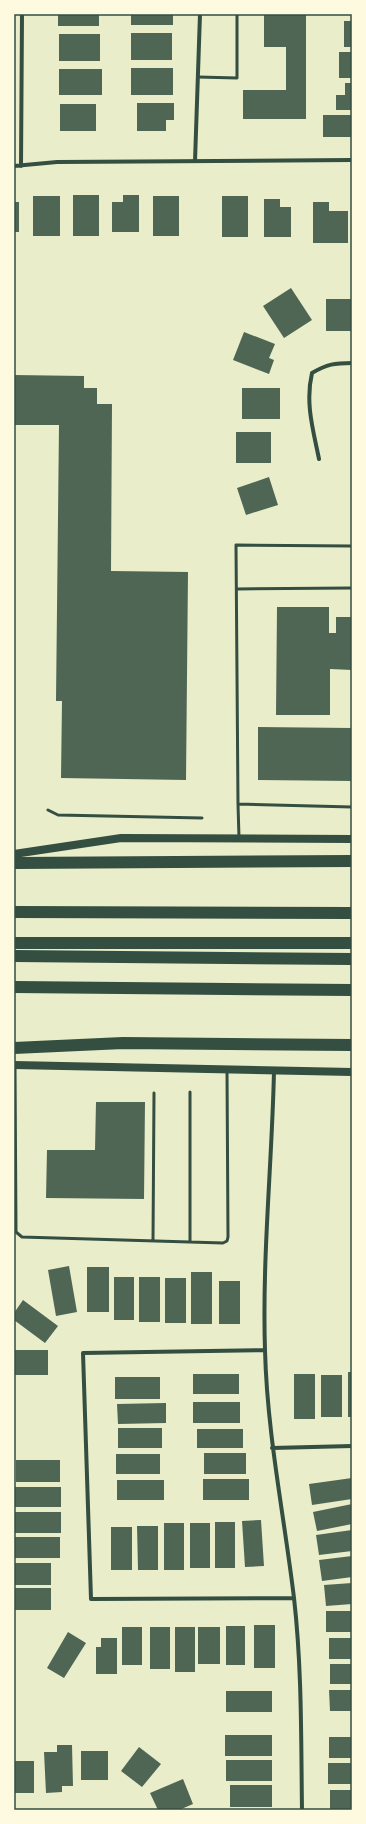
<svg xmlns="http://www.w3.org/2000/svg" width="366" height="1824" font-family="'Roboto Condensed',sans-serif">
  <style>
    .building { fill: #4f6655 }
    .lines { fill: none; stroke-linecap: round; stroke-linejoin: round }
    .service { stroke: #344e41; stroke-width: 3 }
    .minor { stroke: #344e41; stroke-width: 4 }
    .secondary { stroke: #344e41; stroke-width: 8 }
    .motorway { stroke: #344e41; stroke-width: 12 }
    .neatline { fill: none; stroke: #344e41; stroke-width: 1.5 }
  </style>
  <rect width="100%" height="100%" fill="#e9edc9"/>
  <path class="building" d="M58,14H99V26H58Z
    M131,14H173V25H131Z
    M264,14H306V119H243V90H286V47H264Z
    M344,21H352V47H344Z
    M131,33H172V60H131Z
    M59,34H100V61H59Z
    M339,52H352V78H339Z
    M131,68H173V95H131Z
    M59,69H102V95H59Z
    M345,83H352V110H336V95H345Z
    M137,103H174V120H166V131H137Z
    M60,104H96V131H60Z
    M323,115H352V137H323Z
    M73,195H99V236H73Z
    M123,195H139V232H112V202H123Z
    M33,196H60V236H33Z
    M153,196H179V236H153Z
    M222,196H248V237H222Z
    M264,199H280V207H291V237H264Z
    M14,202H19V232H14Z
    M313,202H329V211H348V243H313Z
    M291,288L312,320L284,338L263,306Z
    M326,299H352V331H326Z
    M244,332L275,344L269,358L274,360L269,374L233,360Z
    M14,375L84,376V388H97V404H112L111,571L188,572L186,780L61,778L62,701H56L59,425H14Z
    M242,388H280V419H242Z
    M236,432H271V463H236Z
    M269,477L278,505L246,515L237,488Z
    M277,607H329V633H336V617H352V670L330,669V715H276Z
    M258,727L352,728V781L258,780Z
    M96,1102H145L144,1199L46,1198L47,1150H95Z
    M69,1266L77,1312L56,1316L48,1270Z
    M87,1267H109V1312H87Z
    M191,1272H212V1324H191Z
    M114,1277H134V1320H114Z
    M139,1277H160V1322H139Z
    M165,1278H186V1323H165Z
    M219,1281H240V1324H219Z
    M23,1300L58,1326L45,1343L14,1320V1313Z
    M14,1350H48V1375H14Z
    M348,1372H352V1417H348Z
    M193,1374H239V1394H193Z
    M294,1374H315V1419H294Z
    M321,1375H342V1417H321Z
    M115,1377H160V1399H115Z
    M193,1402H240V1423H193Z
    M166,1403V1423L118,1424L117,1404Z
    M118,1428H162V1448H118Z
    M197,1429H243V1448H197Z
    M204,1453H246V1474H204Z
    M116,1454H160V1474H116Z
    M16,1460H60V1482H16Z
    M352,1478V1499L312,1505L309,1484Z
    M203,1479H249V1500H203Z
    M117,1480H164V1500H117Z
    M15,1487H61V1507H15Z
    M352,1504V1524L317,1531L313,1512Z
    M15,1512H61V1533H15Z
    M261,1520L264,1566L245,1567L242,1521Z
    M215,1522H235V1568H215Z
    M164,1523H184V1570H164Z
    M190,1523H210V1568H190Z
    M137,1526H158V1570H138Z
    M111,1527H132V1570H111Z
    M352,1530V1551L319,1555L316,1535Z
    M14,1537H60V1558H14Z
    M352,1556V1577L322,1581L319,1560Z
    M14,1563H51V1585H14Z
    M352,1583V1604L326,1606L324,1585Z
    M14,1588H51V1610H14Z
    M326,1611H352V1632H326Z
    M254,1625H275V1668H254Z
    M226,1626H245V1665H226Z
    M122,1627H142V1665H122Z
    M150,1627H170V1669H150Z
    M175,1627H195V1672H175Z
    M198,1627H220V1664H198Z
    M68,1632L86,1643L64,1678L47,1668Z
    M101,1638H117V1674H96V1647H101Z
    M329,1638H352V1659H329Z
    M330,1664H352V1684H330Z
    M329,1690H352V1711H330Z
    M226,1691H272V1712H226Z
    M225,1735H272V1756H225Z
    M329,1737H352V1758H329Z
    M57,1745H72L73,1786H62V1792L46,1793L44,1752H57Z
    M139,1747L161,1764L142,1787L121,1771Z
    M81,1751H108V1780H81Z
    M226,1760H272V1781H226Z
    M14,1761H34V1793H14Z
    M328,1763H352V1784H328Z
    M183,1779L193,1804L179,1810H158L150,1793Z
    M230,1785H272V1807H230Z
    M330,1790H352V1809H330Z"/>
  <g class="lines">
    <path class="service" d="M198,77L237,78V14
      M352,546L236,545L238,804L352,807
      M237,589L352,588
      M238,804L239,838
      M48,810L58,815L202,818
      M15,1067L16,1232L22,1237L223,1243L227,1241L228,1237L227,1070
      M190,1092V1242
      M153,1241L154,1093"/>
    <path class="minor" d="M195,161L200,14
      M14,166L57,162L352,160
      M21,166L22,14
      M319,459C313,429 305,403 312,373C327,364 335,363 352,363
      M274,1071C272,1164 262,1257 265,1350C267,1433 284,1515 294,1598C302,1668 301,1739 302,1810
      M265,1350L83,1353L91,1599L294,1598
      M272,1448L352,1446"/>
    <path class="secondary" d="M14,854L121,838L352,839
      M14,1065L352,1072"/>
    <path class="motorway" d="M14,863L352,861
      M14,912L352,913
      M14,943H352
      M14,956L352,959
      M14,987L352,990
      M14,1048L123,1043L352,1045"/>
  </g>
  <rect width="366" height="1824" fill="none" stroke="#fefae0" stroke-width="30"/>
  <rect x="15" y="15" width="336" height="1794" class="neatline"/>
</svg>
